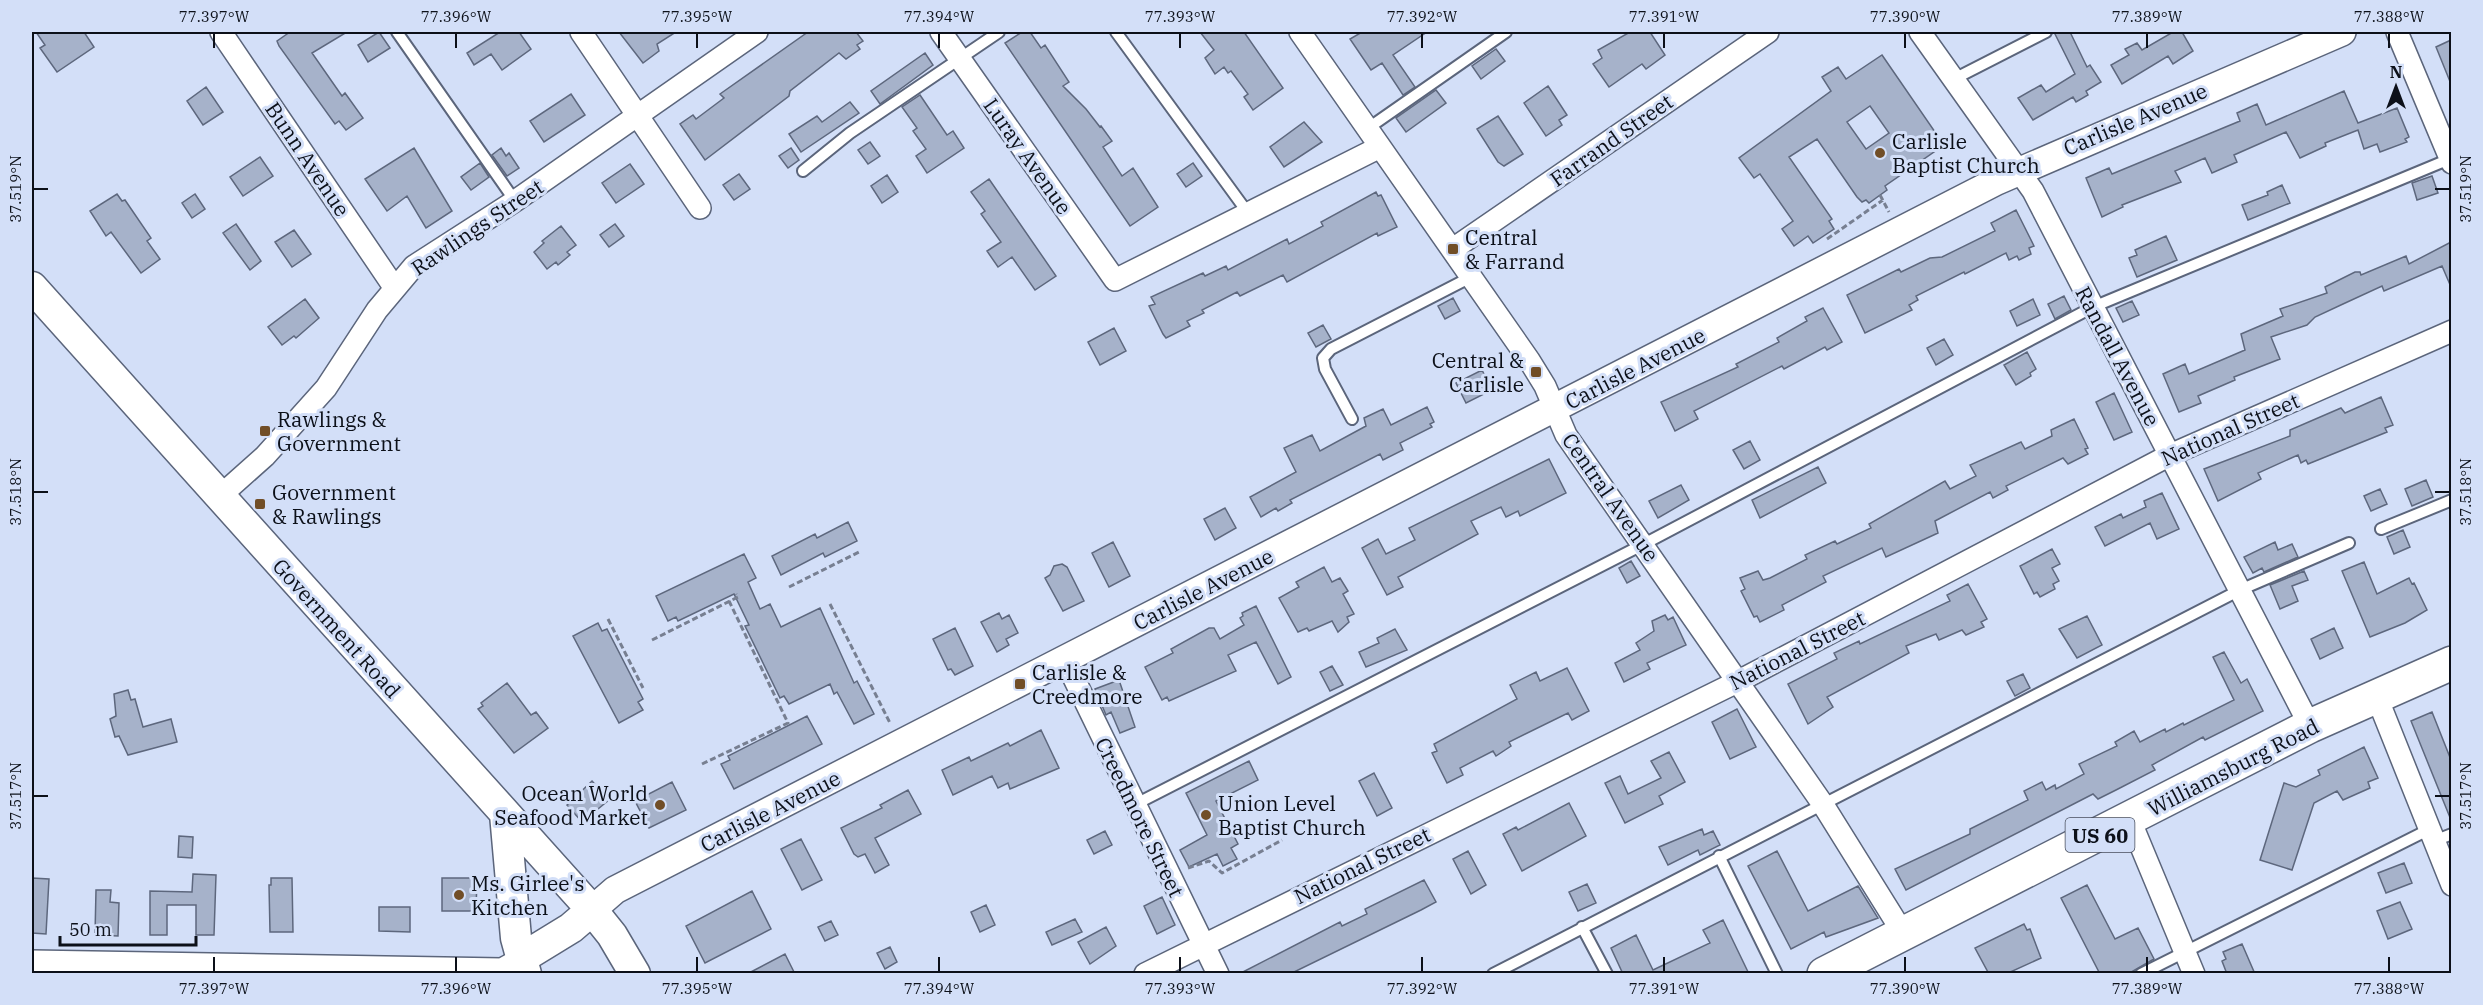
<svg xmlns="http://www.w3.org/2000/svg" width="2483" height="1005" font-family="'IBM Plex Serif',serif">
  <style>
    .building { fill: #a6b2ca; stroke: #5d677d; stroke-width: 1.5; fill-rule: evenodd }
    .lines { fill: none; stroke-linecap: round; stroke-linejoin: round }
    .service-casing { stroke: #5b657b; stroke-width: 14 }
    .minor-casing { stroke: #5b657b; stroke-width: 24 }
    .tertiary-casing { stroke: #5b657b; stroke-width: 30 }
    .secondary-casing { stroke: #5b657b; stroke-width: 33 }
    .primary-casing { stroke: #5b657b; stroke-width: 36 }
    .path { stroke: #777f91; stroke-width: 3; stroke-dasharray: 6 3; stroke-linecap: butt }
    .service { stroke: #fff; stroke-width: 10 }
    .minor { stroke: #fff; stroke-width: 21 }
    .tertiary { stroke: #fff; stroke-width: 27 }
    .secondary { stroke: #fff; stroke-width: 30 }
    .primary { stroke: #fff; stroke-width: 33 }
    .ticks { fill: none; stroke: #0c1019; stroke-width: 2 }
    .poi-dot { fill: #714e27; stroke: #d3dff8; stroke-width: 2 }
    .labels { text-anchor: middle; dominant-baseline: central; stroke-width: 6; stroke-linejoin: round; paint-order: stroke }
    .shield { fill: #d3dff8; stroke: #484e5c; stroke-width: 1.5 }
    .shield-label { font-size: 20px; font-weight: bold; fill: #0c1019 }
    .street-label { font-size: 21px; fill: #0c1019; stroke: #d3dff8 }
    .poi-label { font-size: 21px; fill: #0c1019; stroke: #d3dff8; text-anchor: start }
    .neatline { fill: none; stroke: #0c1019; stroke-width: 2 }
    .ticks-label { font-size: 15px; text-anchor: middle; fill: #0c1019 }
  </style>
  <rect width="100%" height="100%" fill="#d3dff8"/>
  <path class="building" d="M36,32H84L94,47L57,72L40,48L45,45Z
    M290,32H347L312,53L342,96L345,93L363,118L346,130L339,121L335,124L279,46L277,41Z
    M379,32L390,48L368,62L358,45Z
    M500,32H519L531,49L502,70L491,54L474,65L467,53Z
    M619,32H676L657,44L659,51L643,63Z
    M808,32H856L863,41L857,45L860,49L846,59L839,53L790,91L789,96L705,160L680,124L693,115L696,119L724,98L720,94Z
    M1022,32H1030L1041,48L1045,45L1069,82L1063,86L1086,109L1100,127L1101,126L1112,141L1103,147L1122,176L1133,168L1158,207L1130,226L1005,43Z
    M1200,32H1244L1283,88L1253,110L1244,97L1248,94L1231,71L1228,73L1224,67L1215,74L1205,58L1214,50Z
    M1362,32H1427L1393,55L1415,87L1403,95L1382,63L1371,70L1350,39Z
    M1630,32H1650L1665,55L1646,69L1642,64L1609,87L1593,64L1602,58L1598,50Z
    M2054,32H2070L2087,67L2090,65L2101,82L2086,91L2088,95L2076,102L2073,97L2033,120L2018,98L2041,85L2046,92L2075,74Z
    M2173,32H2182L2193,51L2173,64L2168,56L2122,84L2111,65L2129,55L2125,49L2137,43L2142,50Z
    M2451,40V84L2436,47Z
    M1496,49L1505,61L1481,79L1472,66Z
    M925,53L933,65L880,104L871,91Z
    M1882,55L1944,145L1885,186L1887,190L1869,203L1866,200L1862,202L1857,197L1817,139L1789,157L1832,219L1829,221L1834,229L1813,243L1808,236L1794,246L1782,229L1793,221L1760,174L1754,178L1739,158L1831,91L1822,77L1838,67L1846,79ZM1870,106L1889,133L1866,149L1847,122Z
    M1548,86L1567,115L1559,120L1562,125L1546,136L1524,103Z
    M206,87L223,112L203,125L187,101Z
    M1436,90L1446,103L1406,132L1396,118Z
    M2344,91L2358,123L2397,108L2409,137L2405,139L2407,142L2380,152L2377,144L2364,149L2358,130L2325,143L2326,146L2300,158L2286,132L2234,155L2237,162L2212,173L2205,158L2175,171L2181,182L2122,205L2123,207L2102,217L2086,178L2109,168L2112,174L2240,121L2237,113L2257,104L2266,125Z
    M571,94L585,115L544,142L530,121Z
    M920,95L947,135L953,131L964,148L927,173L916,156L926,149L913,131L917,128L902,107Z
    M850,102L859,113L801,152L789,134L817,116L822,122Z
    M1498,116L1523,154L1504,166L1498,162L1477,129Z
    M1304,122L1322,142L1284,167L1270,147Z
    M870,142L880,156L868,164L858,150Z
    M414,148L452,211L426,228L407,196L387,211L365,179Z
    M501,148L506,156L509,153L519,168L507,176L492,155Z
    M791,148L799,160L788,168L779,156Z
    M260,157L273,176L243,196L230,177Z
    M480,163L489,177L471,190L461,177Z
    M1193,163L1202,176L1186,187L1177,174Z
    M630,164L644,184L616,203L602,183Z
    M739,174L750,189L734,200L723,185Z
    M887,175L898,192L882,203L871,186Z
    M2432,176L2438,193L2417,200L2412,183Z
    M989,179L1056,276L1035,290L1012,257L998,267L987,251L1001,242L981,214L985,211L971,192Z
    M2282,185L2290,203L2248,220L2242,205L2268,195L2267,192Z
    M1376,192L1378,196L1381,195L1397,227L1378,236L1377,233L1287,282L1283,275L1240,296L1237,292L1202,310L1204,313L1187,321L1190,326L1166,338L1163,334L1149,306L1155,304L1151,297L1203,273L1205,276L1226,266L1228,270L1287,239L1289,244L1323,226L1321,222Z
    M117,194L122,201L125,200L151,238L147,241L160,259L141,273L111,232L106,236L90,211Z
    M195,194L205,209L192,218L182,203Z
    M2016,210L2034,246L2029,248L2031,254L2019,260L2017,256L2009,260L2006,253L1965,274L1964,272L1916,296L1918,300L1909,305L1912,310L1865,333L1847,295L1899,269L1901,272L1930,258L1942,257L1995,231L1991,223Z
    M236,224L261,261L250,270L223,233Z
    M615,224L624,236L609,247L600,235Z
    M561,226L576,245L567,252L570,255L558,265L556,262L547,269L534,252L544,243L542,241Z
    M294,230L311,254L292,267L275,242Z
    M2166,236L2177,260L2137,277L2129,258L2137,255L2135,250Z
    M2451,242V287L2442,266L2384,291L2382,286L2343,304L2315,317L2307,325L2271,337L2280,359L2234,377L2235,380L2198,396L2201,403L2179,412L2163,374L2185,364L2189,374L2245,350L2241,334L2283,316L2280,309L2327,293L2325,287L2355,272H2360L2361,275L2406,256L2409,264Z
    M2064,296L2071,310L2055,319L2048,304Z
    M1453,298L1460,311L1445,319L1438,306Z
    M305,299L319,318L296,338L294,336L282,345L268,327Z
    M2033,299L2040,315L2017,326L2010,311Z
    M2132,301L2139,315L2123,322L2116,308Z
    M1823,308L1842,342L1827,350L1825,347L1784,369L1782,366L1694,411L1698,419L1675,431L1661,402L1738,367L1736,364L1779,342L1777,338L1807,321L1805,317Z
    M1323,325L1331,339L1316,347L1308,333Z
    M1114,328L1126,351L1100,365L1088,342Z
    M1944,339L1953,355L1936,365L1927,348Z
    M2027,352L2036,369L2030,373L2031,376L2016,385L2004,365Z
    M1482,370L1492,390L1466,403L1456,383Z
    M2114,393L2132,432L2114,440L2096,402Z
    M2381,397L2393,425L2385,428L2387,432L2308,464L2306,460L2301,463L2298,455L2258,473L2261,479L2218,501L2204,469L2290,436V430L2341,408L2345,413Z
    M1427,407L1434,422L1430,424L1432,427L1400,443L1403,450L1383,460L1380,454L1290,500L1292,503L1278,511L1276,508L1261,517L1250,497L1296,472L1284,448L1312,435L1320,451L1366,426L1364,418L1383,409L1391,425Z
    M2074,419L2088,448L2085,449L2088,454L2068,464L2063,458L2006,486L2008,490L1993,498L1990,492L1935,521L1938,533L1886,557L1882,548L1823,576L1826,582L1782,605L1784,610L1760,622L1757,616L1754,617L1741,591L1745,589L1740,578L1758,571L1763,580L1770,578L1807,559L1805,555L1835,541L1837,544L1871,528L1869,524L1945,481L1950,489L1976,476L1970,465L2021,442L2025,449L2052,436L2051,430Z
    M1750,441L1760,460L1744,469L1733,450Z
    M1549,459L1566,493L1520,516L1518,511L1506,517L1501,507L1471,521L1478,534L1398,577L1403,587L1387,595L1362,548L1378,539L1386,554L1415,540L1409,528Z
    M1818,467L1826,483L1760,518L1752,500Z
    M2426,480L2433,497L2412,506L2405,489Z
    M1681,485L1689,500L1658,518L1649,501Z
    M2380,489L2387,504L2371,511L2364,496Z
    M2162,493L2179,529L2157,539L2150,523L2105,546L2095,527L2121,514L2123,518L2146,507L2144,501Z
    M1225,508L1236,528L1215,540L1204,519Z
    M848,522L857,541L825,557L823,553L781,575L772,556L815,534L817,538Z
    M2403,530L2410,547L2394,554L2387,537Z
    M1113,542L1130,576L1109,587L1092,553Z
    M2275,542L2278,550L2292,544L2298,557L2264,572L2262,568L2253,573L2244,557Z
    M2052,549L2060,564L2052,568L2059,581L2053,584L2055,589L2040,597L2037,592L2034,594L2020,566Z
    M744,554L756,578L748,582L760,609L770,604L781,627L820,608L854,683L857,681L874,714L854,724L837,692L834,694L830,684L789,704L784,696L780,698L745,626L749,625L734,594L678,621L676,617L668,621L656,596Z
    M1631,561L1640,576L1627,583L1619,568Z
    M2364,562L2377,594L2409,578L2412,584L2414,583L2427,610L2405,623L2370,637L2342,571Z
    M1062,564L1067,567L1084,601L1063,611L1045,578L1050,575L1054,566Z
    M1324,567L1332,582L1340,578L1348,591L1343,594L1354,614L1347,617L1349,622L1338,632L1332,621L1309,631L1307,628L1298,632L1279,598L1299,587L1296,582Z
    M2304,571L2308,580L2292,586L2298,601L2280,609L2270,585Z
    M1968,584L1987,619L1981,622L1984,627L1966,635L1962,630L1939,640L1936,634L1906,646L1909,653L1827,697L1833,707L1808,724L1788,684L1837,659L1834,653L1859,641L1860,644L1950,601L1947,595Z
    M1256,606L1291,677L1278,684L1256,642L1228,655L1236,671L1169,701L1167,697L1162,700L1145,667L1173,653L1171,649L1209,628H1214L1220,639L1244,625L1240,618L1243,616L1242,613Z
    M999,613L1002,619L1009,615L1018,633L1006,639L1009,645L997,652L981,622Z
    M1665,615L1668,620L1673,617L1686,645L1647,663L1650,669L1624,682L1615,663L1640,650L1636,643L1654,631L1652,621Z
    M2087,616L2102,645L2077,658L2059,629Z
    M598,623L602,631L607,629L643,699L638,702L643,710L619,723L573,636Z
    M955,628L973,666L955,675L951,669L948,670L933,639Z
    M2334,628L2343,648L2320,659L2311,639Z
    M1395,629L1407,650L1366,667L1359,652L1379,643L1377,638Z
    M2224,652L2241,683L2247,679L2263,711L2205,740L2203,737L2152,765L2155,770L2116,790L2098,799L2093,794L1906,890L1895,869L1970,834V829L2028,800L2024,791L2042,782L2046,790L2055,785L2056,789L2084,774L2079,764L2117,746L2115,742L2134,731L2140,742L2165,729L2166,732L2183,723L2184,725L2234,700L2213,657Z
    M1332,666L1343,685L1330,691L1320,672Z
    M1567,668L1589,711L1572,720L1568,713L1509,742L1511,746L1496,756L1493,751L1460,768L1463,775L1447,783L1432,753L1437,751L1434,744L1517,699L1510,685L1536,672L1540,681Z
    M2023,674L2030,688L2015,696L2007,681Z
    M1119,680L1135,727L1120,733L1111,712L1106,715L1095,689Z
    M507,683L531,715L536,712L548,728L514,753L478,709L483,706L481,703Z
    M128,690L131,700L135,699L143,727L171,719L177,742L128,755L119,736L115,737L110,719L116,716L114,694Z
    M1737,709L1756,747L1730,759L1712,722Z
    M2432,712L2451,760V820L2411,721Z
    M807,716L822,744L734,789L721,764L730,760L728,756Z
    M1041,730L1059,768L1010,789L1008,783L998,788L992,776L953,795L942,770L969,757L971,761L1008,743L1010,746Z
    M2364,747L2378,778L2368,782L2370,788L2343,800L2337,791L2314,803L2292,870L2260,860L2284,783L2296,787L2320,775L2318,770Z
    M1669,752L1685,782L1659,796L1663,804L1625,823L1605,783L1620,776L1628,794L1661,778L1651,761Z
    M1249,761L1258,780L1216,801L1238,844L1231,848L1237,859L1223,866L1217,854L1189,867L1180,850L1207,835L1186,793Z
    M1374,773L1392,808L1377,816L1359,781Z
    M592,781L609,800L582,822L567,805Z
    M672,782L686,810L649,828L635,801Z
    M908,790L921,814L875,838L889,865L875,873L865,854L858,857L854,854L841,828L882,808L880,805Z
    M1569,803L1586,836L1522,871L1503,834L1516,827L1518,830Z
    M1702,829L1704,835L1713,831L1720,845L1700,855L1698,850L1668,865L1659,847Z
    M1105,831L1112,845L1094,854L1087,840Z
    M179,836L193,837L192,858L178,857Z
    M801,839L822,880L802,890L781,849Z
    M1468,851L1486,885L1471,894L1453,859Z
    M1777,851L1808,911L1858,886L1878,918L1826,937L1824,932L1791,949L1748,866Z
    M2404,863L2412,883L2386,893L2378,873Z
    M193,874L216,875L214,935H196V905H167V935H150V891L192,892Z
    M32,878L49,879L46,934L32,933Z
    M271,878H292L293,932H270L269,885H271Z
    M442,878H477L476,911H442Z
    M1424,880L1436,902L1421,910L1290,974H1239L1340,922L1342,926L1367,914L1365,909Z
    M1587,884L1596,903L1578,911L1569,892Z
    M2087,885L2115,939L2138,928L2154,959L2128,974H2100L2061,898Z
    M96,890H111L110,902L119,903L118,936L95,935Z
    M752,891L771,929L705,963L686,926Z
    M1162,897L1175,925L1157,934L1144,906Z
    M2400,902L2412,929L2388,939L2377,911Z
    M986,905L995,925L980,932L971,912Z
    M379,907H410V932L379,931Z
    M1075,919L1082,932L1052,945L1046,932Z
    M1723,920L1749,974H1623L1611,948L1636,935L1653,970L1710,943L1703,930Z
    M831,921L838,935L825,941L818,927Z
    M2024,924L2027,930L2030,929L2041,958L2006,974H1989L1975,948Z
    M1106,927L1116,946L1090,964L1078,942Z
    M2242,944L2255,974H2227L2222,961L2226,959L2223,952Z
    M890,947L897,962L885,969L877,953Z
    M785,954L795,974H747Z"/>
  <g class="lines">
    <defs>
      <path id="service" d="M397,32L515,201
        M1116,32L1248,213
        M1954,79L2046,32
        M1367,129L1506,32
        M803,171L850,133L999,32
        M1352,419L1325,369L1323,358L1331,349L1471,277
        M2381,529L2452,500
        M1134,805L1644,544L2093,307L2452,158
        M2434,841L2452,834
        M1719,856L1777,974
        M1582,927L1607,974
        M1493,974L2240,590L2349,543
        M2141,974L2428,830"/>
      <path id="minor" d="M221,32L394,287
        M581,32L700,208
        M941,32L1115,280L1380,147
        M1300,32L1529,360L1545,386L1566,435L1822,803L1903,933
        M1920,32L2033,191L2310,726
        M2397,32L2452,163
        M1453,249L1768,32
        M219,497L265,456L326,388L377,310L414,266L515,201L757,32
        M1065,660L1218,974
        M2376,695L2452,885
        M2130,820L2194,974
        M32,961L502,969L522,958
        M1145,974L1737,682L2170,455L2452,331"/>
      <path id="tertiary" d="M592,910L615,890L1997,181L2342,32"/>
      <path id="secondary" d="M32,287L592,910L612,935L635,974
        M505,814L516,938L526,974
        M522,958L571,928L592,910"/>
      <path id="primary" d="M1824,974L2310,726L2452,663"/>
    </defs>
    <use href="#service" class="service-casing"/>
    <use href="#minor" class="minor-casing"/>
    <use href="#tertiary" class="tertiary-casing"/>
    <use href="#secondary" class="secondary-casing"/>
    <use href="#primary" class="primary-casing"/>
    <path class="path" d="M1880,195L1889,212
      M1827,239L1883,200
      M789,587L861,551
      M830,604L890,723
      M608,619L643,688
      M652,640L738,597L736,594
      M702,764L788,723L729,601
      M1188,868L1209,861L1222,873L1282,840"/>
    <use href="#service" class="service"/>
    <use href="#minor" class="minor"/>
    <use href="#tertiary" class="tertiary"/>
    <use href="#secondary" class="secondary"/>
    <use href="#primary" class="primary"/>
  </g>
  <path class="ticks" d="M214,33V48M456,33V48M697,33V48M939,33V48M1180,33V48M1422,33V48M1664,33V48M1905,33V48M2147,33V48M2389,33V48M33,189H48M2435,189H2450M33,492H48M2435,492H2450M33,796H48M2435,796H2450M214,957V972M456,957V972M697,957V972M939,957V972M1180,957V972M1422,957V972M1664,957V972M1905,957V972M2147,957V972M2389,957V972"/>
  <g class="poi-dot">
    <circle cx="1880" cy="153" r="6"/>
    <rect x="1447" y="243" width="12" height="12" rx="3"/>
    <rect x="1530" y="366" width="12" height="12" rx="3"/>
    <rect x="259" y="425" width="12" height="12" rx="3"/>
    <rect x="254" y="498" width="12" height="12" rx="3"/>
    <rect x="1014" y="678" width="12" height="12" rx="3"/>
    <circle cx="660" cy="805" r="6"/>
    <circle cx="1206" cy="815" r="6"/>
    <circle cx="459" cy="895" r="6"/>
  </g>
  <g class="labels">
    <rect class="shield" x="2065.5" y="818" width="69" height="34" rx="4.5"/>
    <g class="shield-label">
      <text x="2100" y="835">US 60</text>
    </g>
    <g class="street-label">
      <text transform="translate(2135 119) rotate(-23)">Carlisle Avenue</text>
      <text transform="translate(1611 140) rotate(-35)">Farrand Street</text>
      <text transform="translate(1028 156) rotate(55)">Luray Avenue</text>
      <text transform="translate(308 159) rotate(56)">Bunn Avenue</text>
      <text transform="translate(477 227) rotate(-34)">Rawlings Street</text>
      <text transform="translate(2118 356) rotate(62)">Randall Avenue</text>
      <text transform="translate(1635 368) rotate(-27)">Carlisle Avenue</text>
      <text transform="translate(2230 429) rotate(-24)">National Street</text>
      <text transform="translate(1611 497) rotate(55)">Central Avenue</text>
      <text transform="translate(1203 589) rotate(-27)">Carlisle Avenue</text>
      <text transform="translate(337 628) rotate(48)">Government Road</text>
      <text transform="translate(1797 650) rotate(-27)">National Street</text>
      <text transform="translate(2233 767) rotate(-27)">Williamsburg Road</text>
      <text transform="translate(770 811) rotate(-27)">Carlisle Avenue</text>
      <text transform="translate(1140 817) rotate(64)">Creedmore Street</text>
      <text transform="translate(1362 865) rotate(-26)">National Street</text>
    </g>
    <g class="poi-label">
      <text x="1892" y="141">Carlisle<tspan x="1892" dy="24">Baptist Church</tspan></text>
      <text x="1465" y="237">Central<tspan x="1465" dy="24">&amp; Farrand</tspan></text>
      <text x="1524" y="360" text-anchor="end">Central &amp;<tspan x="1524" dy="24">Carlisle</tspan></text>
      <text x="277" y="419">Rawlings &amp;<tspan x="277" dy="24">Government</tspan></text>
      <text x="272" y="492">Government<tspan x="272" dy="24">&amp; Rawlings</tspan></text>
      <text x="1032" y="672">Carlisle &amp;<tspan x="1032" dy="24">Creedmore</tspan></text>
      <text x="648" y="793" text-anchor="end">Ocean World<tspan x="648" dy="24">Seafood Market</tspan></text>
      <text x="1218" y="803">Union Level<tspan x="1218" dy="24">Baptist Church</tspan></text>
      <text x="471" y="883">Ms. Girlee's<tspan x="471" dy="24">Kitchen</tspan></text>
    </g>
  </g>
  <rect width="2483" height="1005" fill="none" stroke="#d3dff8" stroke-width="66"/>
  <g transform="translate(2396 87)" stroke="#d3dff8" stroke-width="4.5" paint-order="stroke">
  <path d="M0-4.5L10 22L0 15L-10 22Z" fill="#0c1019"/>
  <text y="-9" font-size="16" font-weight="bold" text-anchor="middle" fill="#0c1019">N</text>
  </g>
  <path d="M60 936v9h136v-9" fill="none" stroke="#0c1019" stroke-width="3"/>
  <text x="69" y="936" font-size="18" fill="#0c1019" stroke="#d3dff8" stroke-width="4.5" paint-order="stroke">50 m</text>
  <rect x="33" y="33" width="2417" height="939" class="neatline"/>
  <g class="ticks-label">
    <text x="214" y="22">77.397°W</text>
    <text x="456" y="22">77.396°W</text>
    <text x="697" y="22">77.395°W</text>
    <text x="939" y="22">77.394°W</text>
    <text x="1180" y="22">77.393°W</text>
    <text x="1422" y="22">77.392°W</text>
    <text x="1664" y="22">77.391°W</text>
    <text x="1905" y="22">77.390°W</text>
    <text x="2147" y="22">77.389°W</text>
    <text x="2389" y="22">77.388°W</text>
    <text transform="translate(16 189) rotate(-90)" y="5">37.519°N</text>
    <text transform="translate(2466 189) rotate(-90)" y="5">37.519°N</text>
    <text transform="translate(16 492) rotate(-90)" y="5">37.518°N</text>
    <text transform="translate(2466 492) rotate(-90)" y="5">37.518°N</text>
    <text transform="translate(16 796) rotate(-90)" y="5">37.517°N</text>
    <text transform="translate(2466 796) rotate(-90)" y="5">37.517°N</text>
    <text x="214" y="994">77.397°W</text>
    <text x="456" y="994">77.396°W</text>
    <text x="697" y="994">77.395°W</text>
    <text x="939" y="994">77.394°W</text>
    <text x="1180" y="994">77.393°W</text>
    <text x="1422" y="994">77.392°W</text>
    <text x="1664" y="994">77.391°W</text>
    <text x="1905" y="994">77.390°W</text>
    <text x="2147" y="994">77.389°W</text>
    <text x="2389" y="994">77.388°W</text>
  </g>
</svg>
